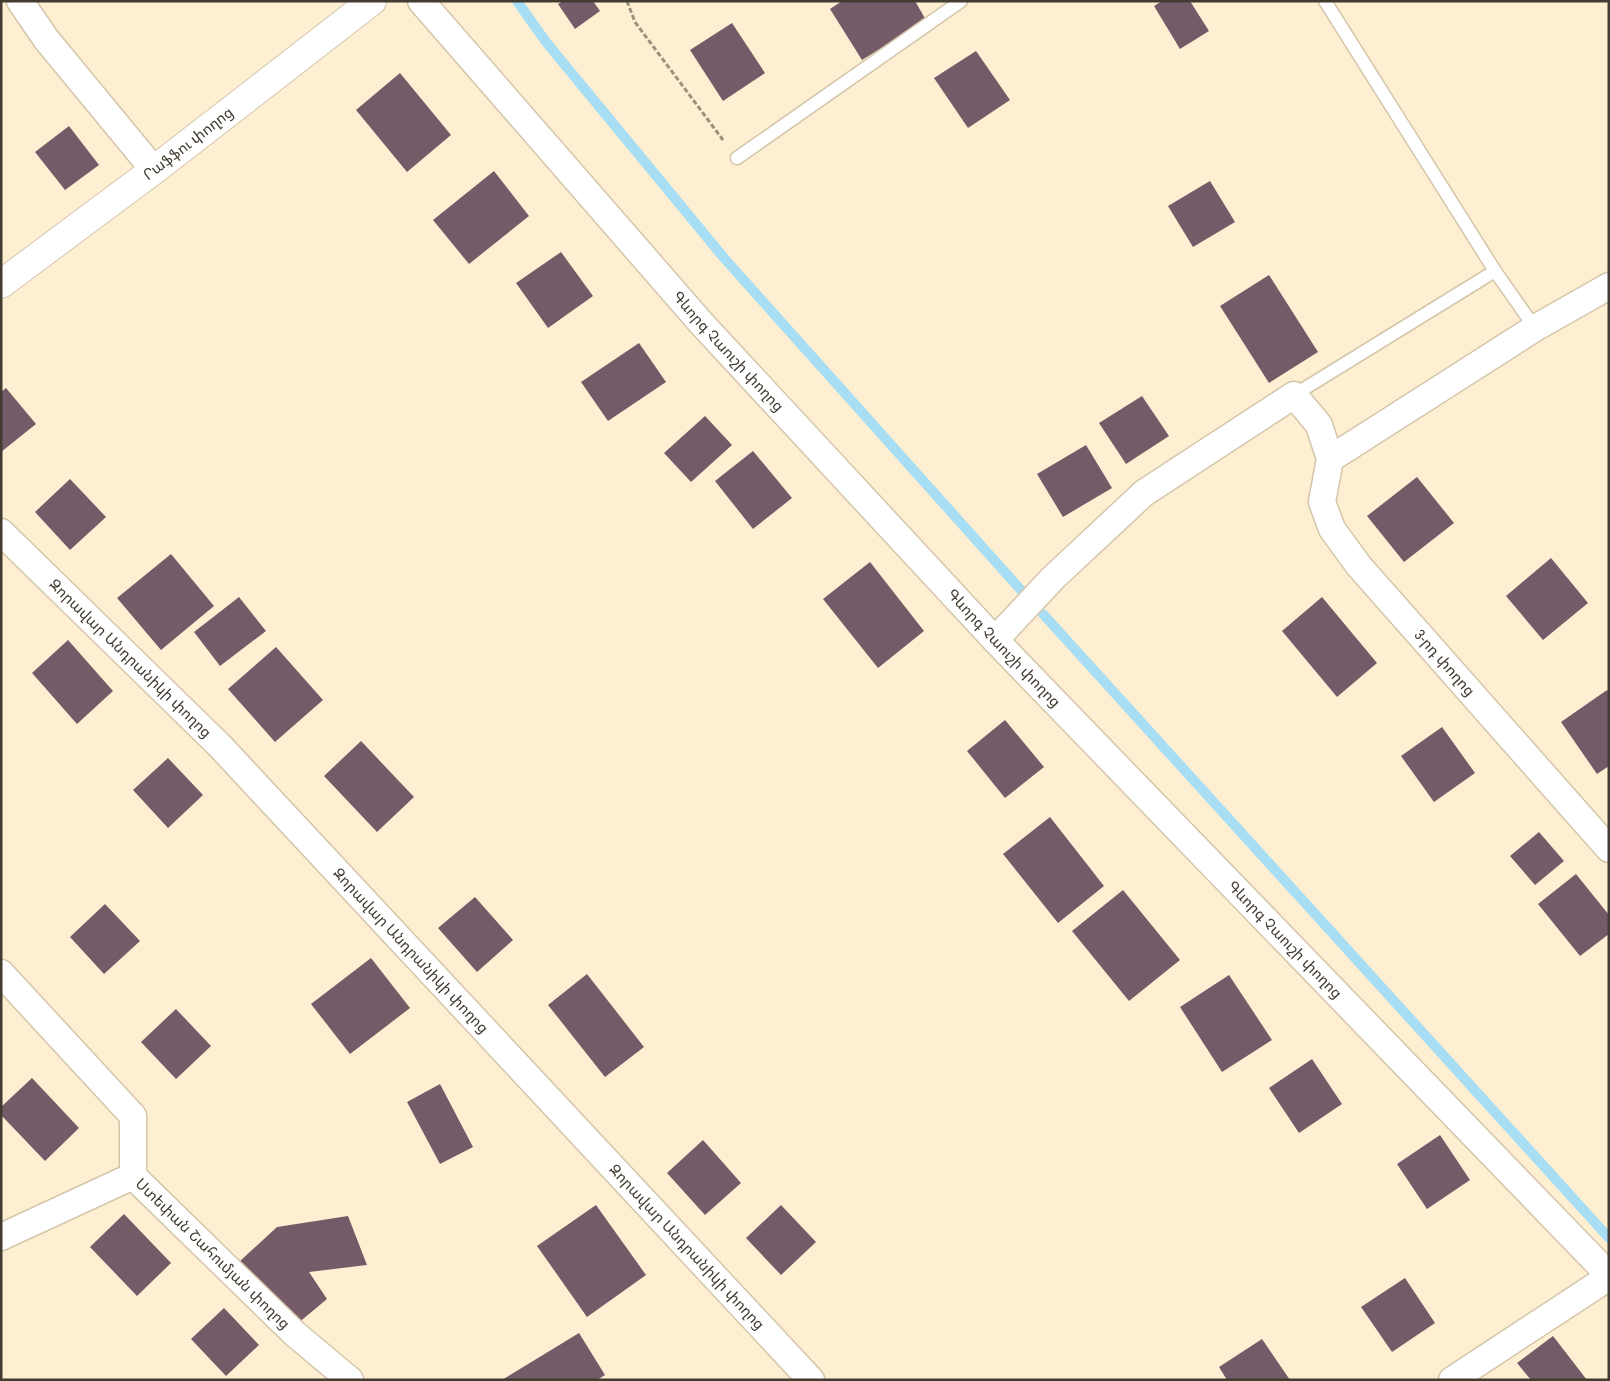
<svg xmlns="http://www.w3.org/2000/svg" width="1610" height="1381" font-family="'Roboto Condensed','Noto Sans Armenian',sans-serif">
  <style>
    .lines { fill: none; stroke-linecap: round; stroke-linejoin: round }
    .stream { stroke: #a7def3; stroke-width: 10 }
    .building { fill: #755a68 }
    .lane-casing { stroke: #d4c6aa; stroke-width: 15 }
    .street-casing { stroke: #d4c6aa; stroke-width: 29 }
    .secondary-casing { stroke: #d4c6aa; stroke-width: 30 }
    .path { stroke: #9b917d; stroke-width: 3; stroke-dasharray: 5 2.5; stroke-linecap: butt }
    .lane { stroke: #fff; stroke-width: 12 }
    .street { stroke: #fff; stroke-width: 26 }
    .secondary { stroke: #fff; stroke-width: 28 }
    .labels { text-anchor: middle; dominant-baseline: central; stroke-width: 5; stroke-linejoin: round; paint-order: stroke }
    .street-label { font-size: 15px; fill: #413b30; stroke: #fff }
  </style>
  <rect width="100%" height="100%" fill="#feefd2"/>
  <g class="lines">
    <path class="stream" d="M517,1L546,42L724,258L1028,598
      M1043,614L1609,1238"/>
  </g>
  <path class="building" d="M563,1H593L600,11L575,29L558,4Z
    M842,1H915L926,20L862,60L830,9Z
    M1162,1H1190L1209,31L1180,49L1154,6Z
    M732,23L765,73L723,101L690,50Z
    M976,51L1010,100L968,128L934,78Z
    M400,73L451,135L407,172L356,110Z
    M69,126L99,165L65,190L35,152Z
    M494,171L529,216L469,264L433,220Z
    M1210,181L1235,222L1193,247L1168,206Z
    M561,252L593,296L548,328L516,283Z
    M1269,275L1318,352L1269,383L1220,306Z
    M639,343L666,382L608,421L581,382Z
    M6,388L36,424L1,452V392Z
    M1142,396L1169,436L1126,464L1099,423Z
    M705,416L732,445L691,482L664,453Z
    M1086,445L1112,488L1063,517L1037,474Z
    M753,451L792,498L753,529L715,481Z
    M1417,477L1454,523L1404,562L1367,516Z
    M70,479L106,517L70,550L35,512Z
    M171,554L214,606L161,650L117,598Z
    M1551,558L1588,603L1543,640L1506,596Z
    M870,562L924,631L878,668L823,599Z
    M239,597L266,631L220,666L194,632Z
    M1322,597L1377,663L1337,697L1282,631Z
    M68,640L113,691L77,724L32,673Z
    M276,647L323,700L275,742L228,689Z
    M1607,690L1609,693V766L1597,774L1561,722Z
    M1005,720L1044,767L1005,798L967,751Z
    M1442,727L1475,773L1434,802L1401,756Z
    M361,741L414,797L377,832L324,776Z
    M168,758L203,795L168,828L133,790Z
    M1050,817L1104,886L1058,923L1003,854Z
    M1539,832L1564,861L1535,885L1510,856Z
    M1576,874L1609,915V934L1580,956L1538,904Z
    M1123,890L1180,960L1129,1001L1072,931Z
    M475,897L513,940L477,972L438,928Z
    M105,904L140,941L104,974L70,937Z
    M371,958L410,1008L350,1054L311,1004Z
    M587,974L644,1047L605,1077L548,1005Z
    M1229,975L1272,1040L1222,1072L1180,1007Z
    M176,1009L211,1046L176,1079L141,1042Z
    M1312,1059L1342,1104L1299,1133L1269,1088Z
    M32,1078L79,1128L45,1161L1,1115V1107Z
    M440,1084L473,1147L440,1164L407,1102Z
    M1440,1135L1470,1180L1427,1209L1397,1164Z
    M703,1140L741,1183L705,1215L667,1173Z
    M596,1205L646,1275L587,1317L537,1246Z
    M781,1205L816,1242L781,1275L746,1238Z
    M124,1214L171,1263L137,1296L90,1247Z
    M348,1216L367,1265L309,1272L327,1299L297,1324L239,1262L277,1227Z
    M1405,1278L1435,1323L1392,1352L1361,1307Z
    M224,1308L259,1345L226,1376L191,1339Z
    M579,1333L605,1375L597,1380H502Z
    M1553,1336L1587,1380H1531L1517,1363Z
    M1262,1339L1290,1380H1227L1219,1367Z"/>
  <g class="lines">
    <defs>
      <path id="lane" d="M1325,1L1495,271L1535,328
        M737,158L961,1
        M1294,395L1495,271"/>
      <g id="street">
        <path d="M20,1L46,39L154,170"/>
        <path id="s1" d="M421,1L702,324L995,640L1609,1275"/>
        <path d="M1330,459L1535,328L1609,286"/>
        <path id="s2" d="M1,532L220,746L811,1380"/>
        <path id="s3" d="M995,640L1053,578L1144,493L1294,395L1319,425L1330,459L1322,502L1332,529L1359,566L1609,849"/>
        <path id="s4" d="M1,973L133,1116V1176L295,1334L350,1380"/>
        <path d="M1,1237L133,1176"/>
        <path d="M1452,1380L1609,1277"/>
      </g>
      <g id="secondary">
        <path id="s5" d="M1,284L154,170L372,1"/>
      </g>
    </defs>
    <use href="#lane" class="lane-casing"/>
    <use href="#street" class="street-casing"/>
    <use href="#secondary" class="secondary-casing"/>
    <path class="path" d="M627,1L635,22L723,140"/>
    <use href="#lane" class="lane"/>
    <use href="#street" class="street"/>
    <use href="#secondary" class="secondary"/>
  </g>
  <g class="labels">
    <g class="street-label">
      <text stroke="none"><textPath href="#s5" startOffset="234">Րաֆֆու փողոց</textPath></text>
      <text stroke="none"><textPath href="#s1" startOffset="466">Գևորգ Չաուշի փողոց</textPath></text>
      <text stroke="none"><textPath href="#s1" startOffset="871">Գևորգ Չաուշի փողոց</textPath></text>
      <text stroke="none"><textPath href="#s2" startOffset="181">Զորավար Անդրանիկի փողոց</textPath></text>
      <text stroke="none"><textPath href="#s3" startOffset="711">3-րդ փողոց</textPath></text>
      <text stroke="none"><textPath href="#s1" startOffset="1276">Գևորգ Չաուշի փողոց</textPath></text>
      <text stroke="none"><textPath href="#s2" startOffset="586">Զորավար Անդրանիկի փողոց</textPath></text>
      <text stroke="none"><textPath href="#s2" startOffset="991">Զորավար Անդրանիկի փողոց</textPath></text>
      <text stroke="none"><textPath href="#s4" startOffset="366">Ստեփան Շահումյան փողոց</textPath></text>
    </g>
  </g>
  <rect width="1610" height="1381" fill="none" stroke="#413b30" stroke-width="5"/>
</svg>
